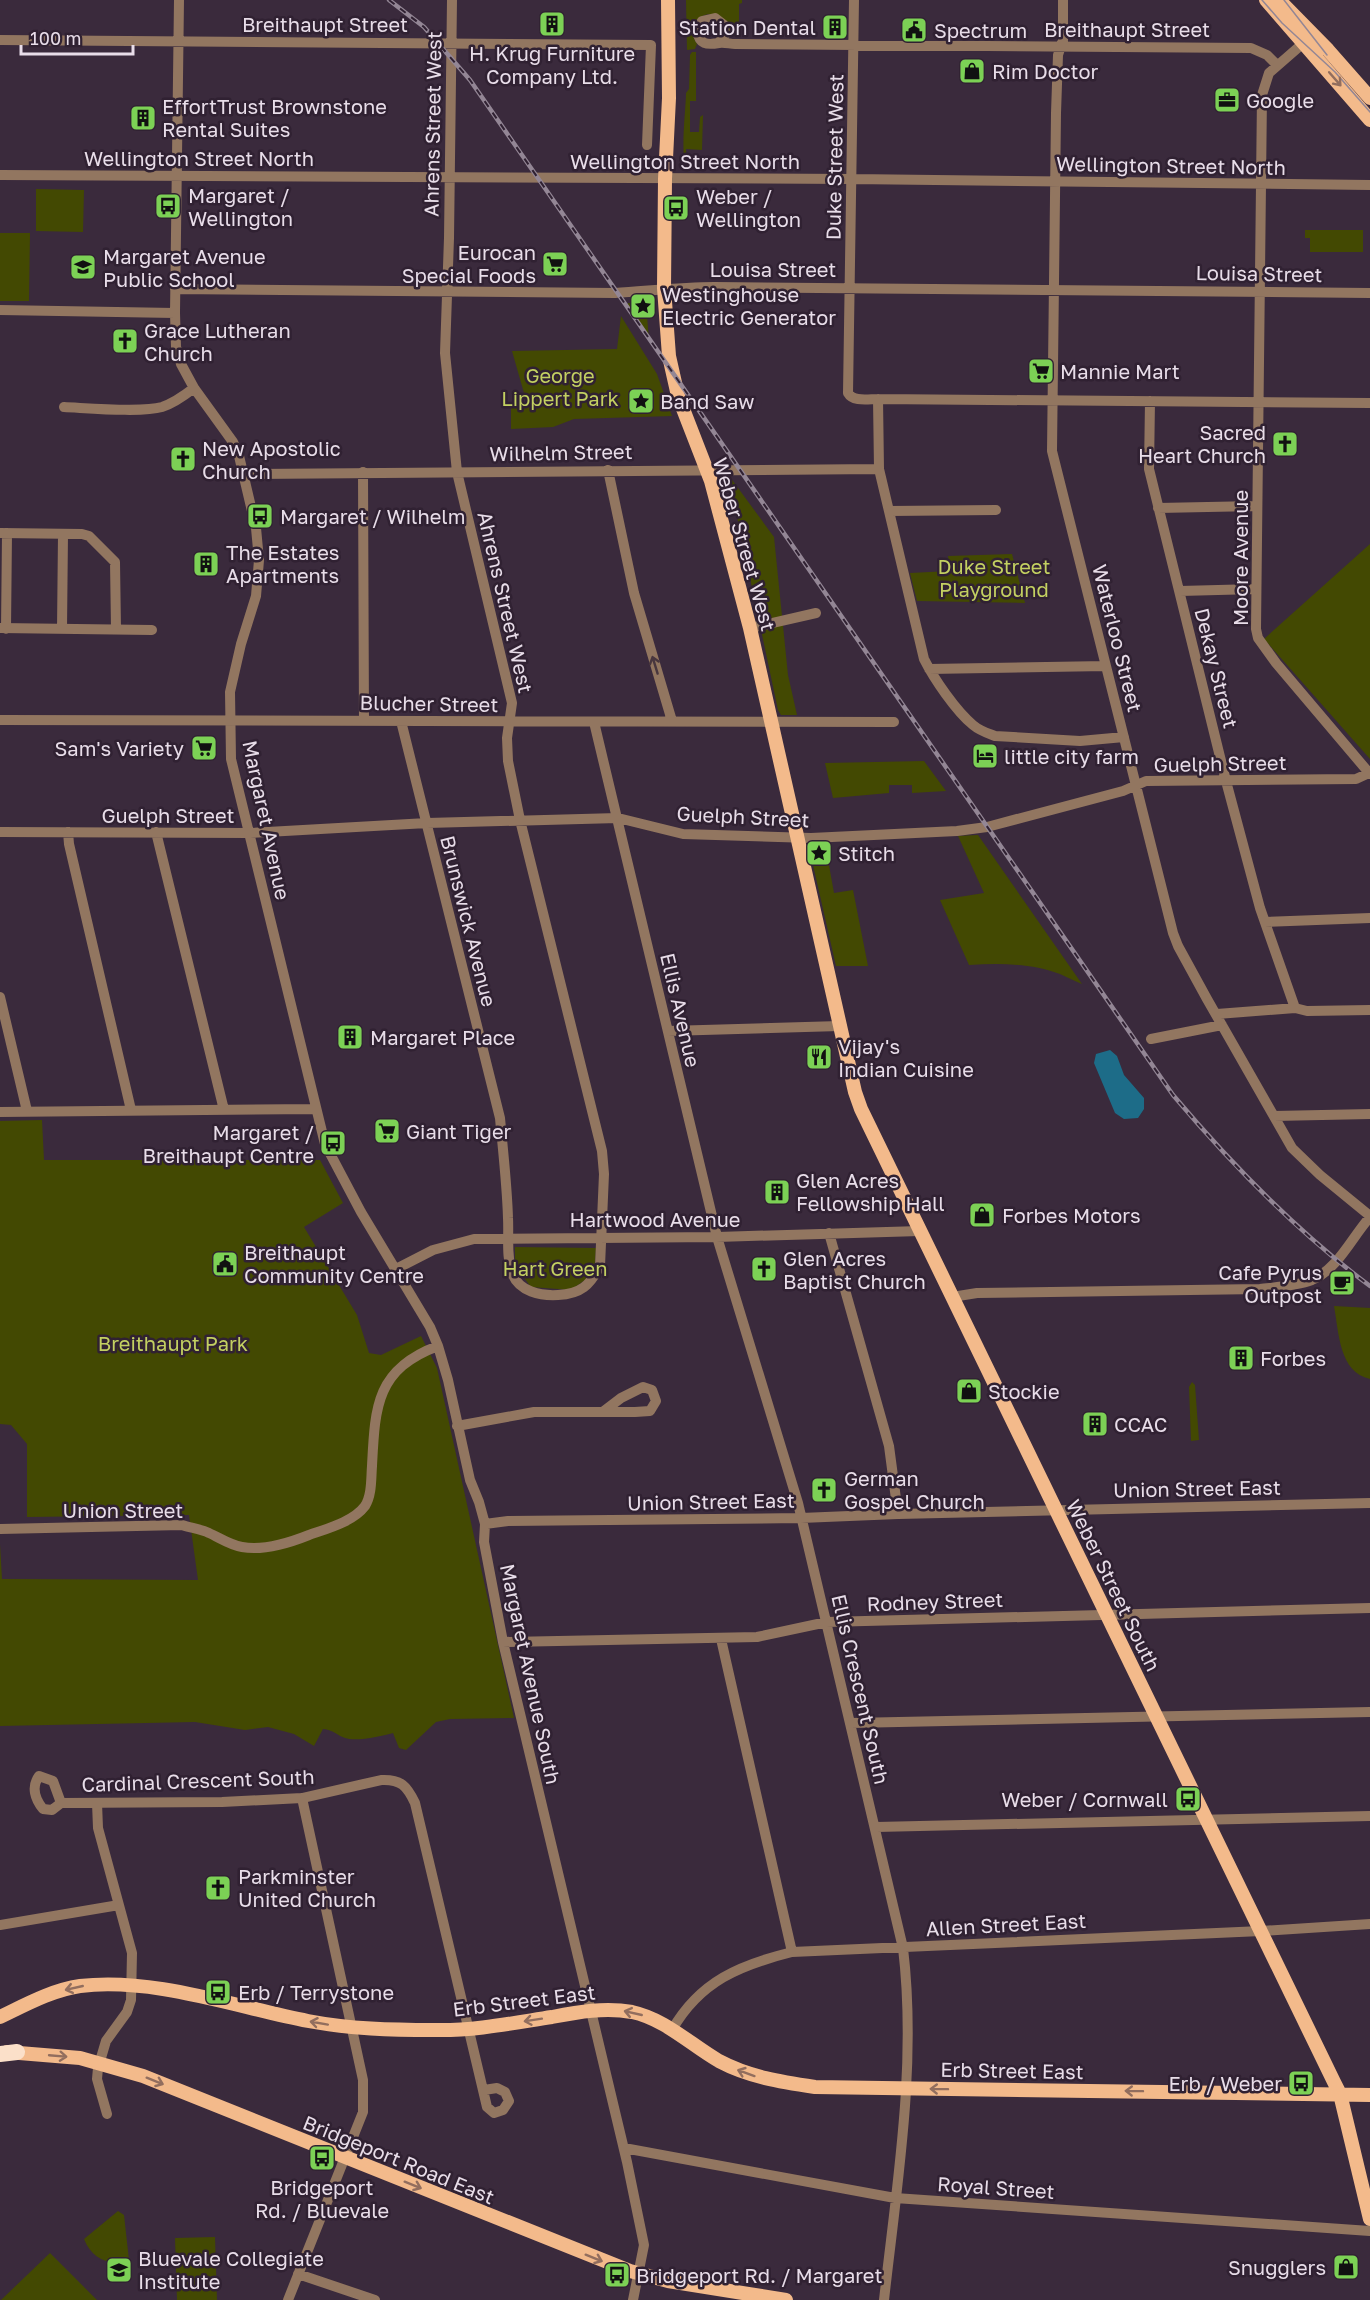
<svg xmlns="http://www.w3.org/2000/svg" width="1370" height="2300" font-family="'Golos Text',sans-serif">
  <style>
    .green { fill: #434902 }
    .water { fill: #1d6c88 }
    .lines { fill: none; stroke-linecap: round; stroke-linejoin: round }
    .minor { stroke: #927660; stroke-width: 10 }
    .major { stroke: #f3ba8b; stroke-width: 14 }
    .highway { stroke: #fbe0c9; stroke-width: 16 }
    .tram { stroke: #938695; stroke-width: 1.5 }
    .rail-casing { stroke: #938695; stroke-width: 4.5 }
    .rail { stroke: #302132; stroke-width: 2; stroke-dasharray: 7; stroke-linecap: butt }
    .oneway { stroke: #926e5e }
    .oneway2 { stroke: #48363e }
    .labels { text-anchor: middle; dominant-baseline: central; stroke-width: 5; stroke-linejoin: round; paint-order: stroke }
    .street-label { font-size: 20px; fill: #e8dde9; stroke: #302132 }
    .poi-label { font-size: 20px; fill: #e8dde9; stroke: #302132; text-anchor: start }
    .park-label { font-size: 20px; fill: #c3d061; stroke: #302132 }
  </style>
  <rect width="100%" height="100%" fill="#3a2a3c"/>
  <path class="green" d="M686,0H742V3L739,4V34L733,36L712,14C695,14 687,30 697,44L695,49L687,50Z
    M692,52H696V101H690V132H699L700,117L703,115L702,150L686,149L688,172C679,159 686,110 686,93L689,89L690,55Z
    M36,189L84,190L83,232L36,231Z
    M1305,230H1363V252H1310V238H1305Z
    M0,233H30L29,301H0Z
    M628,303L646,305L649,339L627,306Z
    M621,316L657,374L672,416L574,419L553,427L511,429V407H528L512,351L617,349Z
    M723,477H730L774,537L788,675L797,715H781L778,710L736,512Z
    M1370,544V759L1264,639Z
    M1012,554L1025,603L917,601L910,573L950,571L948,556Z
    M924,761L946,791L912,793V785H889V793L833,798L825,763Z
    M978,835L1082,984C1074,981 1067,977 1060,974C1031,963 999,963 969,965L940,900L984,893L958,836Z
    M816,843H825L834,893L853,890L868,966H836L811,856V848Z
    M42,1120L44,1160H320L343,1203L304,1227L357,1315L369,1353L381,1355L421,1336L437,1368L514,1718L450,1719L436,1722L406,1750L399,1748L393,1733C382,1736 356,1742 345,1738C336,1735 334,1730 323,1729L314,1746L294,1734L268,1727L245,1730L195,1722L0,1726V1544L2,1579L198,1580L189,1515L27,1517V1444L11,1425L0,1424V1121Z
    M515,1247L596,1248L595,1262L589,1277L571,1290L531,1287L515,1266Z
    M1334,1306L1370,1308V1379C1339,1372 1339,1333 1334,1306Z
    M1192,1382L1195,1385L1199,1440L1191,1441L1189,1387Z
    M118,2211L124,2215L129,2260C108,2266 92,2259 84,2239Z
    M215,2237L217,2300H177L175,2238Z
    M50,2253L97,2300H1Z"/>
  <path class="water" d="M1110,1050L1117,1056L1124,1075L1144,1098V1109L1138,1118L1124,1119L1115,1113L1094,1063L1096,1054Z"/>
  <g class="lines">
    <path class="minor" d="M179,0L175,313L176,347L181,364L194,388L233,442L239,456L256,528L259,560L256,596L241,644L230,692L231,759L325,1144L361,1212L430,1327L438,1346L448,1380L470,1480L479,1502L485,1524L484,1542L503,1642L627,2162L644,2245L633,2300
      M854,0L848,393C853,402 868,399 878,399L1370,403
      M1063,0V40L1058,55L1056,113L1052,451L1173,933L1178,946L1207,999L1292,1148L1320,1175L1370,1216
      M1308,39L1269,73L1262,95L1256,629L1258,638L1276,663L1370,774
      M0,40L651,45L647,145
      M719,42L725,35L724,25L715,18L702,21L697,30C699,45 707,45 719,43C724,42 730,44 735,44L1251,48L1267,55L1277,65
      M0,175L852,179L1370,185
      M175,289L615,293C648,291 681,287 714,287L1370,293
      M0,310L175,313
      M878,399L879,469L924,659C934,679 956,711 973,725C980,731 987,733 995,736L1080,741L1124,737
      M1150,401L1149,469L1226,781L1260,908L1295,1008
      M64,407C87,408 142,413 162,407C174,403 185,395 194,388
      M608,470L634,593L672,721
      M363,472L364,721
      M243,474L879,469
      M1158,508L1257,506
      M889,511L996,510
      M0,533L82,534L89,536L115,562L116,629
      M1180,591L1256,589
      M0,628L152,630
      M750,628L816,613
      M6,629L7,533
      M62,629L63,534
      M929,669L1106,666
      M0,720L894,722
      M401,721L500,1118C503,1151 507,1185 508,1218C509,1236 506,1257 512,1273C519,1292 541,1296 558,1295C581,1294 590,1285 600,1266L604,1174L602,1151L520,820L508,761L507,738L512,703L457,472L445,353L449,238L452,0
      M594,722L717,1237L798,1503L903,1948C917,2065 897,2183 884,2300
      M0,832L250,833L427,823L618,818L683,834L811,838L957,831L987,827L1123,791L1146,781L1356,779L1369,773
      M68,832L69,844L131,1110
      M156,832L224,1110
      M1265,922L1370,918
      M0,997L27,1111
      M1217,1014L1295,1008L1307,1011L1370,1010
      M668,1031L840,1026
      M1151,1039L1222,1025
      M0,1112L316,1109
      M1274,1116L1370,1114
      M829,1233L889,1446L898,1514
      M396,1269L433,1250L474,1239L717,1237L920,1231
      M952,1297L977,1293L1260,1289C1277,1287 1296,1286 1312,1280C1338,1269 1352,1237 1370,1217
      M457,1426L534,1412H635L650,1411L656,1401L652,1390L643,1387L621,1398L604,1411
      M485,1524L508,1521L801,1518L898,1514L1370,1503
      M0,1529L182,1525C191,1528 201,1529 209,1533C220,1538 230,1545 242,1547C263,1551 289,1543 309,1535C326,1529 353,1522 365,1506C372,1495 371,1479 372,1466C375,1407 376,1369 438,1346
      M721,1639L792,1952
      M503,1642L757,1637L827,1622L1370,1608
      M851,1723L1370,1712
      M61,1803L53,1781L39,1776C31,1787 35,1799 43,1809L52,1810L61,1803L222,1802L302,1798L381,1780C401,1779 407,1786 415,1803L487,2107L494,2113L503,2110L509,2101L505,2092L497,2088L484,2090
      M97,1803L98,1828L132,1953L131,2000L127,2012L106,2041L98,2068L97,2079L107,2114
      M876,1827L1370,1816
      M0,1925L119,1905
      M672,2030C700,1981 740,1965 792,1952L1261,1931L1370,1924
      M624,2148L895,2198L1370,2231
      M298,2274L375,2300
      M288,2300L363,2112V2080L302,1798"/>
    <path class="major" d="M668,0L669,98L665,179L664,288L669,356L678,396L711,481L750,628L855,1092L861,1109L1334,2082L1340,2094L1370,2219
      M1266,0L1370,120
      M1279,0L1328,50L1370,98
      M0,2017C25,2005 52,1990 80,1986C153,1977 236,2007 308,2021C350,2029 392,2030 434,2030C474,2031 513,2023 552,2017C578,2012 605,2007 632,2012C665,2019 691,2045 719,2061C749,2077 781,2082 815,2087L1370,2095
      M7,2052L80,2058L143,2076L630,2271L668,2281L786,2300"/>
    <path class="highway" d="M0,2054L17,2052"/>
    <path class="tram" d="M1262,0L1282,23L1335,72L1370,112
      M1284,0L1327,55"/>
    <defs>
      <path id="rail" d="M389,0L424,27L470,80L1173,1095C1233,1166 1296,1231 1370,1286"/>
    </defs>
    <use href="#rail" class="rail-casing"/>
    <use href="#rail" class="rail"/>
  </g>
  <defs><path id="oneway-shaft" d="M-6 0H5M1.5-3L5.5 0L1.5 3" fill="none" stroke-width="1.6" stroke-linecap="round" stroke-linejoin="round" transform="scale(1.5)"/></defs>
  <g class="oneway">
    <use href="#oneway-shaft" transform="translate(1335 79) rotate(49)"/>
    <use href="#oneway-shaft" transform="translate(74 1988) rotate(167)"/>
    <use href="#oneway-shaft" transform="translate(633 2013) rotate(-167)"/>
    <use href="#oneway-shaft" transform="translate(533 2020) rotate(171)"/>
    <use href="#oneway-shaft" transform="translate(319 2023) rotate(-170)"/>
    <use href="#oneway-shaft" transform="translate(58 2056) rotate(5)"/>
    <use href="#oneway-shaft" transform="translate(746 2073) rotate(-160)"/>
    <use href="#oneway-shaft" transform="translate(155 2081) rotate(22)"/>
    <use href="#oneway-shaft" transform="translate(939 2089) rotate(-179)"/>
    <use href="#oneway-shaft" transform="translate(1134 2091) rotate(-179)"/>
    <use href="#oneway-shaft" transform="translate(413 2185) rotate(22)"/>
    <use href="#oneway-shaft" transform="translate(594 2258) rotate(22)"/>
  </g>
  <use class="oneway2" href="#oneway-shaft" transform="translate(655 665) rotate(-107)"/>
  <defs>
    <symbol id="building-square" viewBox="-11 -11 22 22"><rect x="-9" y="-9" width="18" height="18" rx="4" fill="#7cd155" stroke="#302132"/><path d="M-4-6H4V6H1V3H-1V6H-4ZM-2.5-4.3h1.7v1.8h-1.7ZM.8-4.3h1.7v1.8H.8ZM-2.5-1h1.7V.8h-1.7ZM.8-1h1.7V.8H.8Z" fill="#111"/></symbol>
    <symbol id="civic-square" viewBox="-11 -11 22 22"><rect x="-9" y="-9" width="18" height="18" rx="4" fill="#7cd155" stroke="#302132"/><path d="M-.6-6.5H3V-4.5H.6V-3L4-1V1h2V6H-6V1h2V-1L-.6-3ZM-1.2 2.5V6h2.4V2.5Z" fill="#111"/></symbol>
    <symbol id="shop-square" viewBox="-11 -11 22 22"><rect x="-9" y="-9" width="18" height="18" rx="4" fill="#7cd155" stroke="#302132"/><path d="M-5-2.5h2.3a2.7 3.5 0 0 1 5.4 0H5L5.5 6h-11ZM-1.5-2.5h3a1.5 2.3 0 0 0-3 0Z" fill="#111"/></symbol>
    <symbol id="office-square" viewBox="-11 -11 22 22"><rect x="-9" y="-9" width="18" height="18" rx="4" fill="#7cd155" stroke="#302132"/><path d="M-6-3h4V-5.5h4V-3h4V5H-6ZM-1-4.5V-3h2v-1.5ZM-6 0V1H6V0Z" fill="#111"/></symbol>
    <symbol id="bus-square" viewBox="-11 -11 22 22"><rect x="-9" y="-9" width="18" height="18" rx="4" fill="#7cd155" stroke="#302132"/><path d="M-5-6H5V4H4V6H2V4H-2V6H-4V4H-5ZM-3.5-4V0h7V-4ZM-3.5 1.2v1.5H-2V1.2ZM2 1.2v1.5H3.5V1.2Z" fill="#111"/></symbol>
    <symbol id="supermarket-square" viewBox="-11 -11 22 22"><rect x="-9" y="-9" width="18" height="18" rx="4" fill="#7cd155" stroke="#302132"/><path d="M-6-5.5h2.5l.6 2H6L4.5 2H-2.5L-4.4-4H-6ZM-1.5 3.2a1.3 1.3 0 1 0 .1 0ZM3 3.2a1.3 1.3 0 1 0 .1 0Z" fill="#111"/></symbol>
    <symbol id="school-square" viewBox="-11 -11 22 22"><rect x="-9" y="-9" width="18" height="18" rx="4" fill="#7cd155" stroke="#302132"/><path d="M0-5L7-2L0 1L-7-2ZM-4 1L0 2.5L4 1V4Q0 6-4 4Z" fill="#111"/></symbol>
    <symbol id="sight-square" viewBox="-11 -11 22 22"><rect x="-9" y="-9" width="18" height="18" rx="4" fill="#7cd155" stroke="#302132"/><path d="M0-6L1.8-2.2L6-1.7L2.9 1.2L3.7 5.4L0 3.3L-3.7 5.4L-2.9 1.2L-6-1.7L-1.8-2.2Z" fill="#111"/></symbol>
    <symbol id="church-square" viewBox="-11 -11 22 22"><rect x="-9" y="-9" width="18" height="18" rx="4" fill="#7cd155" stroke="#302132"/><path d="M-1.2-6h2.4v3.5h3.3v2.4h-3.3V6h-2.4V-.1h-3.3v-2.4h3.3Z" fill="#111"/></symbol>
    <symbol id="hotel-square" viewBox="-11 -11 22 22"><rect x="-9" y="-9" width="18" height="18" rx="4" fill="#7cd155" stroke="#302132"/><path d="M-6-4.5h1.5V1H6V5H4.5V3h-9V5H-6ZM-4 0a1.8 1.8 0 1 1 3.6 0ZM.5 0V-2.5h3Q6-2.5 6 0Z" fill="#111"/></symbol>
    <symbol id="restaurant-square" viewBox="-11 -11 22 22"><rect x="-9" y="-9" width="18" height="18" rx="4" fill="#7cd155" stroke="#302132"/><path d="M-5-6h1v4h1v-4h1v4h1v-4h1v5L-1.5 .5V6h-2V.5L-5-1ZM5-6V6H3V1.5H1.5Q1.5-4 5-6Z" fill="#111"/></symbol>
    <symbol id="cafe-square" viewBox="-11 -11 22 22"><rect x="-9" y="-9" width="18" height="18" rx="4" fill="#7cd155" stroke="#302132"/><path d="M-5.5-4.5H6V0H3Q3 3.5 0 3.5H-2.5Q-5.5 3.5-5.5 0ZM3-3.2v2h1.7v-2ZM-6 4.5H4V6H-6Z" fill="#111"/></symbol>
  </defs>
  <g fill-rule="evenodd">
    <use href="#building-square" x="537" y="9" width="30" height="30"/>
    <use href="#building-square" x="820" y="12" width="30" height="30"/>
    <use href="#civic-square" x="899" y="15" width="30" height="30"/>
    <use href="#shop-square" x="957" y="56" width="30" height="30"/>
    <use href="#office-square" x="1212" y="85" width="30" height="30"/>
    <use href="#building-square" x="128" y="103" width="30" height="30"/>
    <use href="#bus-square" x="153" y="191" width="30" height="30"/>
    <use href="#bus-square" x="661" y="193" width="30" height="30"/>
    <use href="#supermarket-square" x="540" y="249" width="30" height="30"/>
    <use href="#school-square" x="68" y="252" width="30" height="30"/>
    <use href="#sight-square" x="628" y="291" width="30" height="30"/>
    <use href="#church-square" x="110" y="326" width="30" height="30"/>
    <use href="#supermarket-square" x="1026" y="356" width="30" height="30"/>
    <use href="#sight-square" x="626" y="386" width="30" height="30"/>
    <use href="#church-square" x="1270" y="429" width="30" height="30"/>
    <use href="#church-square" x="168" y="444" width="30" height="30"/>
    <use href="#bus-square" x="245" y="501" width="30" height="30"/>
    <use href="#building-square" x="191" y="549" width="30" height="30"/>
    <use href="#supermarket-square" x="189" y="733" width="30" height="30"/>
    <use href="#hotel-square" x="970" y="741" width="30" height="30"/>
    <use href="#sight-square" x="804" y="838" width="30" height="30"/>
    <use href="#building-square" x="335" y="1022" width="30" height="30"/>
    <use href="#restaurant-square" x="804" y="1042" width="30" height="30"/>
    <use href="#supermarket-square" x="372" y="1116" width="30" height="30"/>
    <use href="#bus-square" x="318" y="1128" width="30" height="30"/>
    <use href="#building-square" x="762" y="1177" width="30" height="30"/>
    <use href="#shop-square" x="967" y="1200" width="30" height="30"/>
    <use href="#civic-square" x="210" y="1249" width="30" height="30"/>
    <use href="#church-square" x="749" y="1254" width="30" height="30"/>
    <use href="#cafe-square" x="1327" y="1268" width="30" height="30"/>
    <use href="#building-square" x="1226" y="1343" width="30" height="30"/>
    <use href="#shop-square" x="954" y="1376" width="30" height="30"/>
    <use href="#building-square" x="1080" y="1409" width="30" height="30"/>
    <use href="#church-square" x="809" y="1475" width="30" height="30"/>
    <use href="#bus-square" x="1173" y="1784" width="30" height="30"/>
    <use href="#church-square" x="203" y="1873" width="30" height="30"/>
    <use href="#bus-square" x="203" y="1977" width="30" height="30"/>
    <use href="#bus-square" x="1286" y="2068" width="30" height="30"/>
    <use href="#bus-square" x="307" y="2143" width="30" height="30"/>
    <use href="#shop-square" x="1331" y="2252" width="30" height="30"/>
    <use href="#school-square" x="104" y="2255" width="30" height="30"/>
    <use href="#bus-square" x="602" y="2260" width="30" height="30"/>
  </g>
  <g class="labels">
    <g class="street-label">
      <text x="325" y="24">Breithaupt Street</text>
      <text x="1127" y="29">Breithaupt Street</text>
      <text transform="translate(432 124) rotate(-89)">Ahrens Street West</text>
      <text transform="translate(834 157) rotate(-89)">Duke Street West</text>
      <text x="199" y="158">Wellington Street North</text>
      <text x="685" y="161">Wellington Street North</text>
      <text transform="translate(1171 165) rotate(1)">Wellington Street North</text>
      <text x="773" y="269">Louisa Street</text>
      <text transform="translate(1259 273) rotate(1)">Louisa Street</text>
      <text transform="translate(561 452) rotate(-1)">Wilhelm Street</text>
      <text transform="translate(745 544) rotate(74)">Weber Street West</text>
      <text transform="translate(1240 558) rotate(-90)">Moore Avenue</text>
      <text transform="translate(506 602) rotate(77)">Ahrens Street West</text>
      <text transform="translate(1118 638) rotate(76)">Waterloo Street</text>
      <text transform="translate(1217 668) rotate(76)">Dekay Street</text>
      <text transform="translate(429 703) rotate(1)">Blucher Street</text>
      <text transform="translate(1220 763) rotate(-1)">Guelph Street</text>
      <text x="168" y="815">Guelph Street</text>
      <text transform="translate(743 816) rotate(3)">Guelph Street</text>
      <text transform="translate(267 820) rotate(78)">Margaret Avenue</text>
      <text transform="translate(469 921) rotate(76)">Brunswick Avenue</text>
      <text transform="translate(681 1010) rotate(77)">Ellis Avenue</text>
      <text x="655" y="1219">Hartwood Avenue</text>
      <text transform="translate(1197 1488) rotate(-1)">Union Street East</text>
      <text transform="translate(711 1501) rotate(-1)">Union Street East</text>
      <text x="123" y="1510">Union Street</text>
      <text transform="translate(1114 1585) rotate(64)">Weber Street South</text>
      <text transform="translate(935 1601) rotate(-2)">Rodney Street</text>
      <text transform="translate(531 1674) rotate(78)">Margaret Avenue South</text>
      <text transform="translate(861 1689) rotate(77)">Ellis Crescent South</text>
      <text transform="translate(198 1780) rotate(-2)">Cardinal Crescent South</text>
      <text transform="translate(1006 1924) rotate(-3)">Allen Street East</text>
      <text transform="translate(524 2000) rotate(-7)">Erb Street East</text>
      <text transform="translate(1012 2070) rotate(1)">Erb Street East</text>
      <text transform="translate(399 2159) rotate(22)">Bridgeport Road East</text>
      <text transform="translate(996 2187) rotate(4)">Royal Street</text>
    </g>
    <g class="poi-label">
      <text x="816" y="27" text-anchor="end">Station Dental</text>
      <text x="934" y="30">Spectrum</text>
      <text x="552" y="53" text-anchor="middle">H. Krug Furniture<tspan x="552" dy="23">Company Ltd.</tspan></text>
      <text x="992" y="71">Rim Doctor</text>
      <text x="1246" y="100">Google</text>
      <text x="162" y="106">EffortTrust Brownstone<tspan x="162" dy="23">Rental Suites</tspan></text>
      <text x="188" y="195">Margaret /<tspan x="188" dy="23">Wellington</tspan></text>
      <text x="696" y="196">Weber /<tspan x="696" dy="23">Wellington</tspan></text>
      <text x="536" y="252" text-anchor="end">Eurocan<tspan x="536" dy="23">Special Foods</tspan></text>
      <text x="103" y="256">Margaret Avenue<tspan x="103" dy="23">Public School</tspan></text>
      <text x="662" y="294">Westinghouse<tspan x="662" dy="23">Electric Generator</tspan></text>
      <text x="144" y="330">Grace Lutheran<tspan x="144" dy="23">Church</tspan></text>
      <text x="1060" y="371">Mannie Mart</text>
      <text x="660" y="401">Band Saw</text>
      <text x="1266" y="432" text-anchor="end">Sacred<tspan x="1266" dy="23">Heart Church</tspan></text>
      <text x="202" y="448">New Apostolic<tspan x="202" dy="23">Church</tspan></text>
      <text x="280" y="516">Margaret / Wilhelm</text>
      <text x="226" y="552">The Estates<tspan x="226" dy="23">Apartments</tspan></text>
      <text x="184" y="748" text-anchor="end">Sam's Variety</text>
      <text x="1004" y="756">little city farm</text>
      <text x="838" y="853">Stitch</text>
      <text x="370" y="1037">Margaret Place</text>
      <text x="838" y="1046">Vijay's<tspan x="838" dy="23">Indian Cuisine</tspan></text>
      <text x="406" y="1131">Giant Tiger</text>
      <text x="314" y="1132" text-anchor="end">Margaret /<tspan x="314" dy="23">Breithaupt Centre</tspan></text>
      <text x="796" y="1180">Glen Acres<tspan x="796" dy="23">Fellowship Hall</tspan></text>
      <text x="1002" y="1215">Forbes Motors</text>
      <text x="244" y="1252">Breithaupt<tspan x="244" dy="23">Community Centre</tspan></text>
      <text x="783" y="1258">Glen Acres<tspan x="783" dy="23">Baptist Church</tspan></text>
      <text x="1322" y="1272" text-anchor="end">Cafe Pyrus<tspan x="1322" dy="23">Outpost</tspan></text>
      <text x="1260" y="1358">Forbes</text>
      <text x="988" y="1391">Stockie</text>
      <text x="1114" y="1424">CCAC</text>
      <text x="844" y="1478">German<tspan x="844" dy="23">Gospel Church</tspan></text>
      <text x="1168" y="1799" text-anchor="end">Weber / Cornwall</text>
      <text x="238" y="1876">Parkminster<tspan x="238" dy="23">United Church</tspan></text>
      <text x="238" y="1992">Erb / Terrystone</text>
      <text x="1282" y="2083" text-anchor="end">Erb / Weber</text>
      <text x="322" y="2187" text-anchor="middle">Bridgeport<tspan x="322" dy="23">Rd. / Bluevale</tspan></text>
      <text x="138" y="2258">Bluevale Collegiate<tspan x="138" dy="23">Institute</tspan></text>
      <text x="1326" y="2267" text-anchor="end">Snugglers</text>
      <text x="636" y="2275">Bridgeport Rd. / Margaret</text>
    </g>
    <g class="park-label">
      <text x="560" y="375">George<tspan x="560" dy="23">Lippert Park</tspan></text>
      <text x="994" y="566">Duke Street<tspan x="994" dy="23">Playground</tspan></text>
      <text x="555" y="1268">Hart Green</text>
      <text x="173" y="1343">Breithaupt Park</text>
    </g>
  </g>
  <path d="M21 45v9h112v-9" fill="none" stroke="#e8dde9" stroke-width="3"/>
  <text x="30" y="45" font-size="18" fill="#e8dde9" stroke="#302132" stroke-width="4.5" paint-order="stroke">100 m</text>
</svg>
